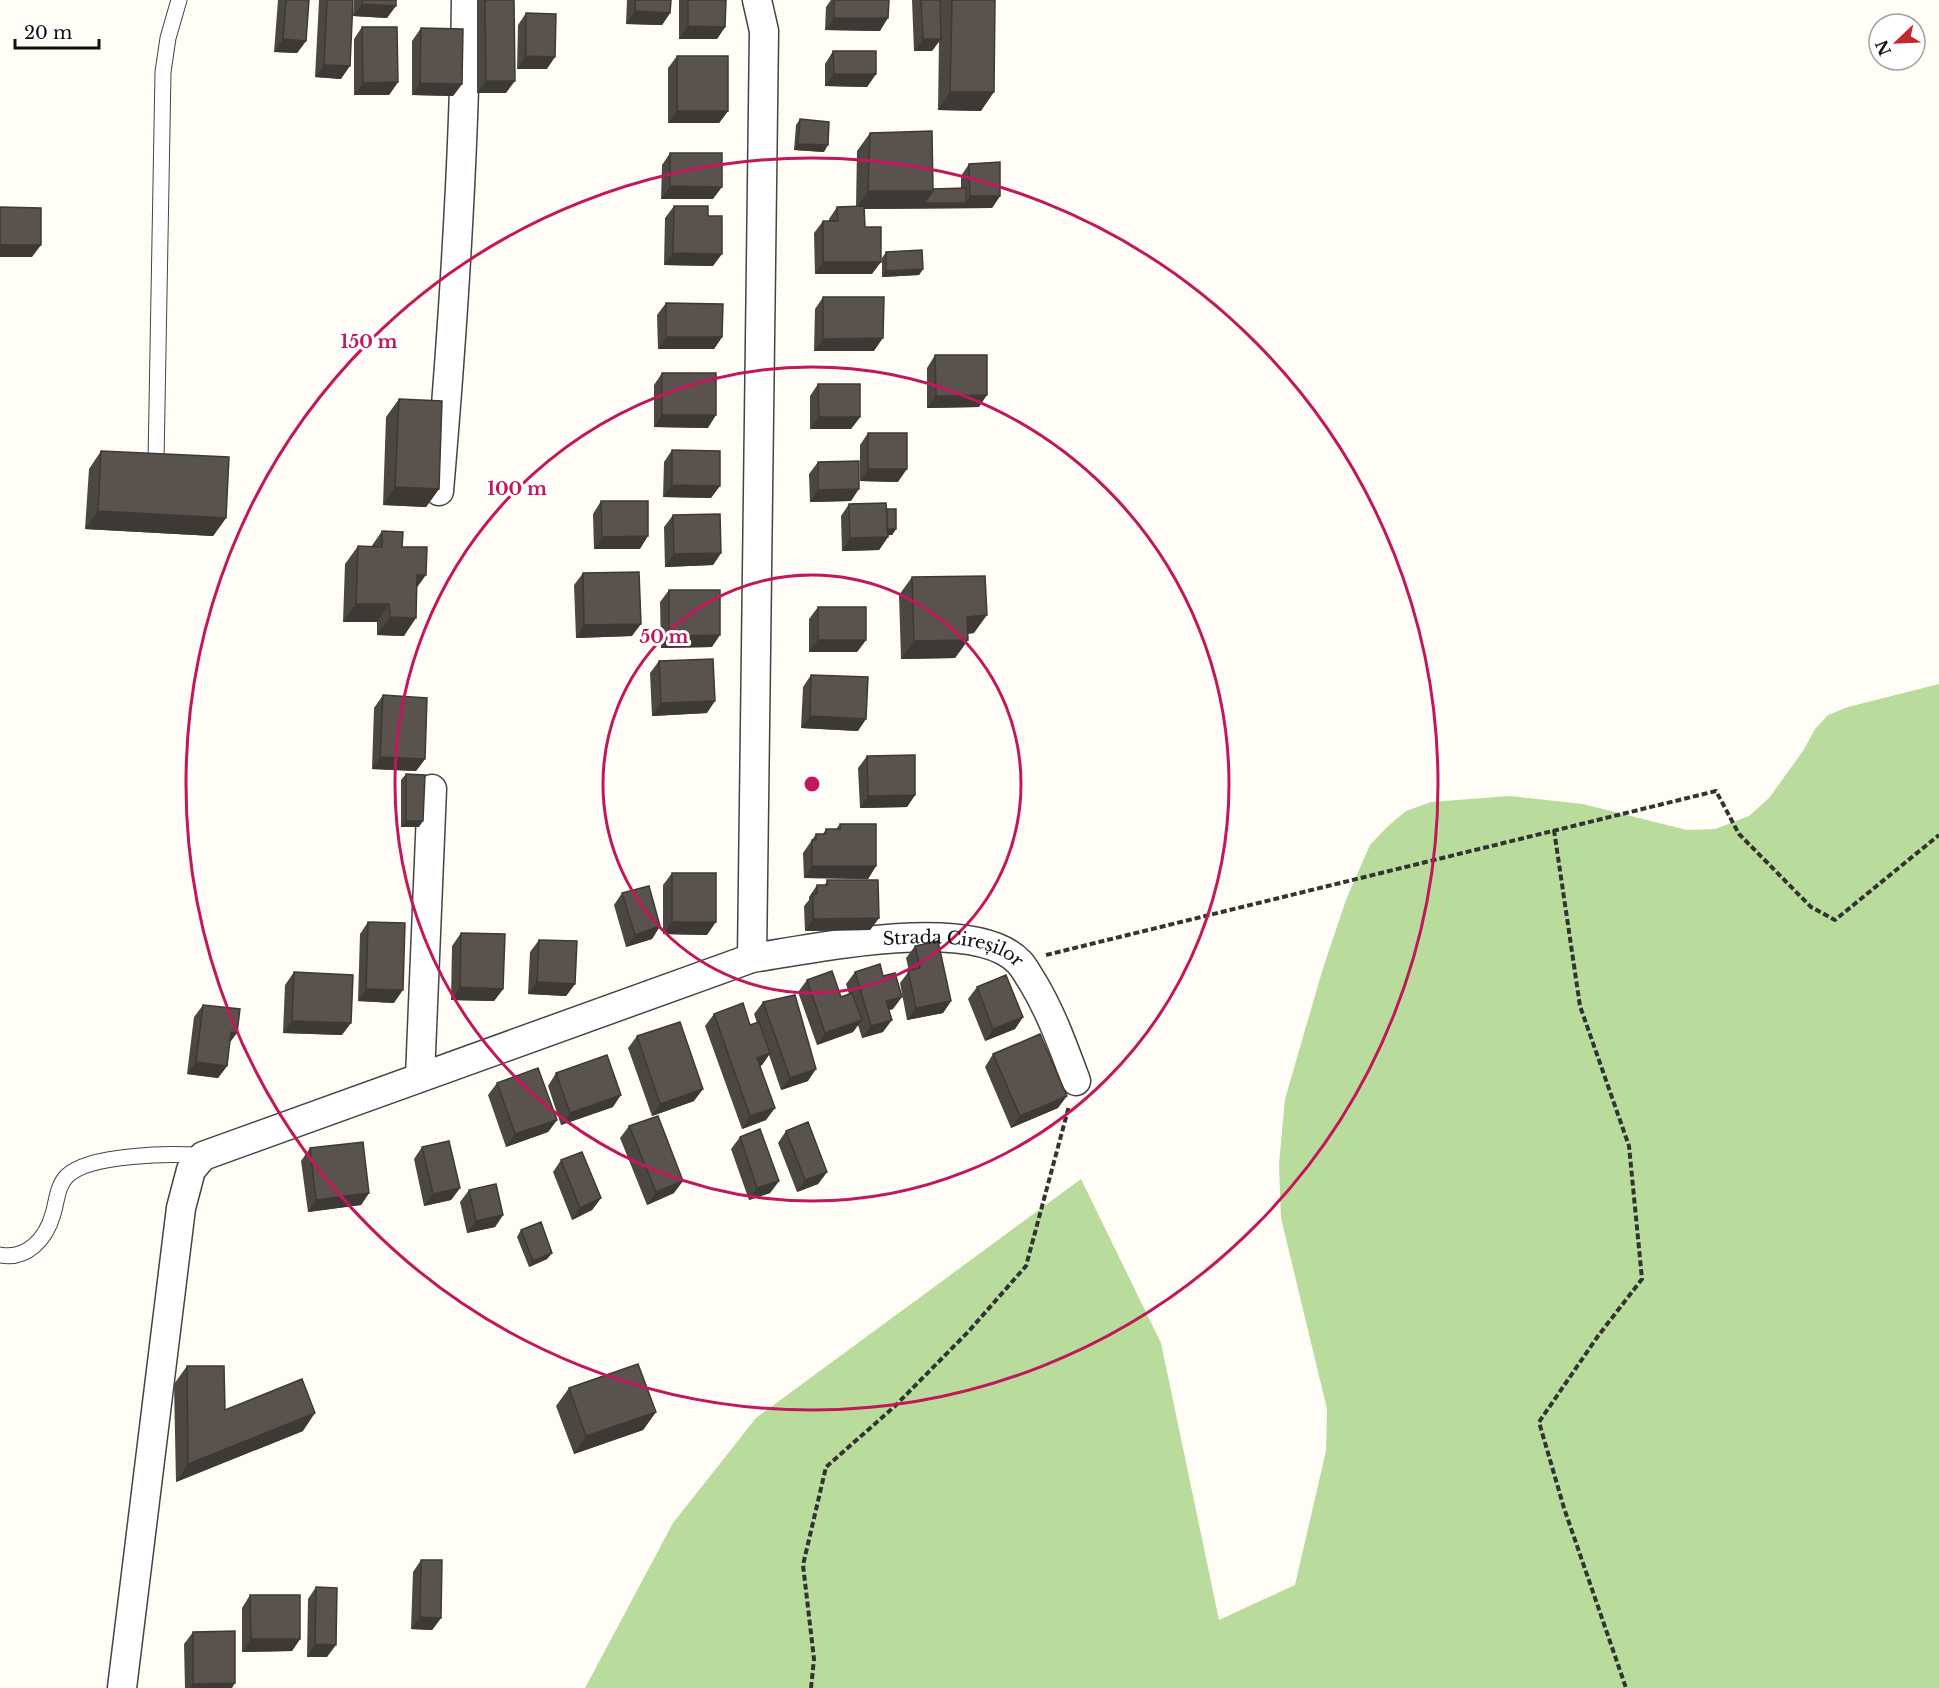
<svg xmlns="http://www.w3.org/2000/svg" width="1939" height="1688" font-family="'Libre Baskerville',serif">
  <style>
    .forest { fill: #b9dc9c }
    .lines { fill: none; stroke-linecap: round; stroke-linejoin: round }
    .service-casing { stroke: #444; stroke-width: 17 }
    .minor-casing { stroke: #444; stroke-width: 31 }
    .path { stroke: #333; stroke-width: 4; stroke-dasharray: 6 3; stroke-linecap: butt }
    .service { stroke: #fff; stroke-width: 15 }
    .minor { stroke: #fff; stroke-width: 28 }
    .wall { fill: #4d4742 }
    .shaded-wall { fill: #3f3936 }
    .building { fill: #5a524d; stroke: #3f3936; stroke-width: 1.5 }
    .ring { fill: none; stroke: #c2185b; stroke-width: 3 }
    .labels { text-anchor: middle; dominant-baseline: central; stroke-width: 6; stroke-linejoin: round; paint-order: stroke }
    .street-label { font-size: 18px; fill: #111; stroke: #fff }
    .centre { fill: #c2185b; stroke: #fff; stroke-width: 3 }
    .ring-label { font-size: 18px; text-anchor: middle; font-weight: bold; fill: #c2185b; stroke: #fff; stroke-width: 6; stroke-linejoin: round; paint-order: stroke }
  </style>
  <rect width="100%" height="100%" fill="#fffdf5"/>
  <path class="forest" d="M1939,684V1688H585L673,1523L756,1418L1081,1179L1161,1343L1219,1620L1295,1585L1326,1451L1327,1409L1281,1218L1279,1164L1285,1099L1323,968L1346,900L1370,845L1387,827L1406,811L1431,802L1509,796L1583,804L1687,830L1715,829L1749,816L1769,798L1803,751L1815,729L1828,715L1848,707Z"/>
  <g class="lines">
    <defs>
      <path id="service" d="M156,461L163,72L168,38L179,0
        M0,1255C27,1260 46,1239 53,1214C57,1201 57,1186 67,1176C89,1154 173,1153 203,1156"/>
      <g id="minor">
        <path d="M439,491C453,328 464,164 466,0"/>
        <path id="s1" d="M752,958C813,949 974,914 1019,962C1024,967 1028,975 1032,981C1051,1012 1063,1046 1076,1081"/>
        <path d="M420,1077L432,789"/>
        <path d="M122,1688L181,1208L191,1170L203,1156L752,958L764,31L757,0"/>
      </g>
    </defs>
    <use href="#service" class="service-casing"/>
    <use href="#minor" class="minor-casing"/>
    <path class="path" d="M1554,830L1580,1006L1629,1146L1642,1279L1598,1336L1539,1422L1564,1508L1626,1688
      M1046,955L1716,791L1739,834L1811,907L1835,920L1939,835
      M811,1688L814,1659L803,1565L826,1467L894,1407L968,1332L1026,1266L1069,1106"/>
    <use href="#service" class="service"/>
    <use href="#minor" class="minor"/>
  </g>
  <path class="wall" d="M278,0H309L306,41L297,53L274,52Z
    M319,0H353L341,79L315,77L319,1Z
    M354,0H396L387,18L353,16Z
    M477,0H514L506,93H477Z
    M627,0H671L670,13L662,25L626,24Z
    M679,0H726L725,27L717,39H679Z
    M831,0H889L880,31L825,30L826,7Z
    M912,0H995L981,111L938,110L939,41L932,51H914Z
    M526,13L547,69H517L518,25Z
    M362,27L398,82L389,95H354V39Z
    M421,28L462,84L453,96L412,95V41Z
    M833,51L876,74L867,87L825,86V64Z
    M677,56L728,111L719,123H668V68Z
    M800,119L824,152L794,150L796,125Z
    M870,133L933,189L961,188V176L969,164L1000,196L992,208L864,209L865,227L872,274H815L814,233L823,221H829V219L837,207L856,206L857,151Z
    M670,153L713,199H661L662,165Z
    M674,206L708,216L713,266L664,265L665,218Z
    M886,252L923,269L919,275L882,277V258Z
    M823,297L874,351H814L815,309Z
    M666,303L722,337L714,349H658L657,315Z
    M935,355L979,407L927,408V368Z
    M662,373L708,428L654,427V385Z
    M818,384L860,417L851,429H810V396Z
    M399,399L439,489L426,507L383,505L386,417Z
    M868,433L898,482L860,481V445Z
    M672,450L711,498L663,497L664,462Z
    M101,451L226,518L213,536L85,529L89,469Z
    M818,462L851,501L810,502L809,474Z
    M601,501L640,549H594L593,514Z
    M849,504L887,509L896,529L892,535H887L888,537L879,550L842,551L841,516Z
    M673,515L721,553L713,565L665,567L664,527Z
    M382,531L402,547L417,588L404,636L377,635V622H343L345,564L358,546L371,547Z
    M583,573L632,636L576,638L574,585Z
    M912,577L974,633L968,634V640L955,658L901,659L899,595Z
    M669,590L712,647L661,648L660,602Z
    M818,607L866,640L857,652H809V619Z
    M659,661L707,713L652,716L650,673Z
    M811,675L858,731L801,728L803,687Z
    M383,695L425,759L416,771L372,769L374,708Z
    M867,756L915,795L907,807L860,808L858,768Z
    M406,774L419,827H401V780Z
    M840,824L876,866L868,879L804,878L803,853L816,834H823L826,829H836Z
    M672,873L707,935L663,934V885Z
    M827,880L879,918L870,930L805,931L804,906L809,900V897L817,885H825Z
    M622,893L660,926L652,939L626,947L614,905Z
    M368,922L394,1003L358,1001L360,934Z
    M461,933L503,989L494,1001L451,1000L452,946Z
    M539,940L575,984L566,996L528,994L530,952Z
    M915,946L951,1001L943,1013L907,1020L900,983L909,971L906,958Z
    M294,972L342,1035L283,1033L285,985Z
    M855,972L893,1009L889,1010L883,1032L862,1038L858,1025L853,1032L817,1045L798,992L807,980L841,997L849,994L846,984Z
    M977,987L1023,1017L1015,1029L985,1041L968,999Z
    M763,1002L808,1081L781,1090L769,1055L762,1065L760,1066L766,1120L742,1129L705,1026L714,1014L750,1025L757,1023L754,1014Z
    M203,1005L227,1066L218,1078L187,1074L194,1017Z
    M637,1036L694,1101L652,1116L628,1048Z
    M993,1054L1058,1108L1011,1128L985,1067Z
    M556,1073L613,1107L561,1125L548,1086Z
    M497,1083L557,1120L548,1132L506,1147L488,1095Z
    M629,1126L674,1193L647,1205L620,1138Z
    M786,1131L827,1172L818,1184L797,1192L778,1143Z
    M740,1137L779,1181L770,1193L749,1200L731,1149Z
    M422,1147L460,1188L451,1200L424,1206L414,1159Z
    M310,1148L369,1193L361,1205L308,1212L301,1161Z
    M561,1160L601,1198L592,1210L572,1220L553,1172Z
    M469,1190L503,1215L495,1227L467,1233L460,1202Z
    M521,1230L552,1253L547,1259L529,1267L517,1237Z
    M187,1366L225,1410L303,1431L176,1482L174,1384Z
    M569,1388L656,1412L643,1430L574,1454L556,1406Z
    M421,1560L441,1618L432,1630L411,1629L413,1572Z
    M316,1587L327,1657H307L308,1599Z
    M250,1595L300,1639L292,1651L242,1652V1608Z
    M193,1632L232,1688H185L184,1644Z"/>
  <path class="shaded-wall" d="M362,4L396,6L387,18L353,16Z
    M635,11L670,13L662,25L626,24Z
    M834,18H888L880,31L825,30Z
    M688,26L725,27L717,39H679Z
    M283,39L306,41L297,53L274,52Z
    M923,39H941L932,51H914Z
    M526,56L555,57L547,69H517Z
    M324,65L350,66L341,79L315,77Z
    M834,74H876L867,87L825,86Z
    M486,81H515L506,93H477Z
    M398,82L389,95H354L363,83Z
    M420,83L462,84L453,96L412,95Z
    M950,92H994L981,111L938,110Z
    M677,111H728L719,123H668Z
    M798,144L828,145L824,152L794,150Z
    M670,186L722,187L713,199H661Z
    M868,191H933L966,203L970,196H1000L992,208L856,209Z
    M0,245H41L32,257H0Z
    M673,253L722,254L713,266L664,265Z
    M823,262H881L872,274H815Z
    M923,269L919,275L882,277L886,271Z
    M666,337H722L714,349H658Z
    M883,338L874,351H814L823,339Z
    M987,395L979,407L927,408L936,396Z
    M662,415H716L708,428L654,427Z
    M819,417H860L851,429H810Z
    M868,469H907L898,482L860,481Z
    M672,485L720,486L711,498L663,497Z
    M395,487L439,489L426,507L383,505Z
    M859,489L851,501L810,502L818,490Z
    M98,511L226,518L213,536L85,529Z
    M896,529L892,535L879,536L883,530Z
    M648,536L640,549H594L602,537Z
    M888,537L879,550L842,551L850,538Z
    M721,553L713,565L665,567L674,554Z
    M417,575H426L413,593Z
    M356,604H389L377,622H343Z
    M987,615L974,633L954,635L967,617Z
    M390,617L416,618L404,636L377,635Z
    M641,624L632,636L576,638L584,625Z
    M720,635L712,647L661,648L669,636Z
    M818,640H866L857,652H809Z
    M968,640L955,658L901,659L914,641Z
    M715,701L707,713L652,716L661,703Z
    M810,716L866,719L858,731L801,728Z
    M380,757L425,759L416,771L372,769Z
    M915,795L907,807L860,808L868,796Z
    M406,821H423L419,827H401Z
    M812,866H876L868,879L804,878Z
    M879,918L870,930L805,931L813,919Z
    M672,922H716L707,935L663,934Z
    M660,926L652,939L626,947L635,935Z
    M537,982L575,984L566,996L528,994Z
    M460,987L503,989L494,1001L451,1000Z
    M366,989L403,990L394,1003L358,1001Z
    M902,997L893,1009L878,1013L886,1001Z
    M951,1001L943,1013L907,1020L916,1008Z
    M1023,1017L1015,1029L985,1041L993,1029Z
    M862,1020L853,1032L817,1045L825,1033Z
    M892,1020L883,1032L862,1038L871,1026Z
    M292,1021L351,1023L342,1035L283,1033Z
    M231,1032L237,1033L228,1045Z
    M770,1053L762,1065L748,1070L757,1058Z
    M196,1062L227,1066L218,1078L187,1074Z
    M816,1069L808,1081L781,1090L790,1078Z
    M703,1089L694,1101L652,1116L660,1104Z
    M621,1095L613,1107L561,1125L570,1113Z
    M1067,1096L1058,1108L1011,1128L1020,1116Z
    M775,1108L766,1120L742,1129L750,1116Z
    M557,1120L548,1132L506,1147L515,1134Z
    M827,1172L818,1184L797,1192L805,1180Z
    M683,1181L674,1193L647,1205L656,1192Z
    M779,1181L770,1193L749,1200L757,1188Z
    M460,1188L451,1200L424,1206L433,1194Z
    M369,1193L361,1205L308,1212L316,1200Z
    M601,1198L592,1210L572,1220L580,1208Z
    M503,1215L495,1227L467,1233L476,1221Z
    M552,1253L547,1259L529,1267L533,1261Z
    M656,1412L643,1430L574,1454L586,1436Z
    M315,1413L303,1431L176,1482L188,1464Z
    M420,1617L441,1618L432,1630L411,1629Z
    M251,1639H300L292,1651L242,1652Z
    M315,1644L336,1645L327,1657H307Z
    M235,1683L232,1688H190L193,1684Z"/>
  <path class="building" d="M286,0H309L306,41L283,39Z
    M327,0H353L350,66L324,65Z
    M362,0H396V6L362,4Z
    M485,0H514L515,81H486Z
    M635,0H671L670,13L635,11Z
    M688,0H726L725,27L688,26Z
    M834,0H889L888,18H834Z
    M921,0H940L941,39H923Z
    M952,0H995L994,92H950Z
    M526,13L556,14L555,57L526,56Z
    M362,27H397L398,82L363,83Z
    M421,28L463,29L462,84L420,83Z
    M833,51H876V74H834Z
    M677,56H728V111H677Z
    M800,119L829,122L828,145L798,144Z
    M932,131L933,191H868L870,133Z
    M670,153H722V187L670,186Z
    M1000,162V196H970L969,164Z
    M966,188V203H924L933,191V189Z
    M674,206H708V216H722V254L673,253Z
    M864,206L865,227H881V262H823V221H838L837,207Z
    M0,207L41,208V245H0Z
    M922,250L923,269L886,271V252Z
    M823,297H884L883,338L823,339Z
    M666,303L723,304L722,337H666Z
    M935,355H987V395L936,396Z
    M662,373H716V415H662Z
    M818,384H860V417H819Z
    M399,399L442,401L439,489L395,487Z
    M868,433H907V469H868Z
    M672,450L720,451V486L672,485Z
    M101,451L229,457L226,518L98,511Z
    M859,461V489L818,490V462Z
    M601,501H648V536L602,537Z
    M886,503L888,537L850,538L849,504Z
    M887,509H896V529H887Z
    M720,514L721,553L674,554L673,515Z
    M382,531L403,532L402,547H427L426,575H417L416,618L390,617L389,604H356L358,546L382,547Z
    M639,572L641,624L584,625L583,573Z
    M985,576L987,615L967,617L968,640L914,641L912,577Z
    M669,590H720V635L669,636Z
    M818,607H866V640H818Z
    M713,659L715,701L661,703L659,661Z
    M811,675L868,677L866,719L810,716Z
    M383,695L427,698L425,759L380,757Z
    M915,755V795L868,796L867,756Z
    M406,774L425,775L423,821H406Z
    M840,824H876V866H812V840H816V834H826V829H840Z
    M672,873H716V922H672Z
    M827,880H878L879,918L813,919V894H817V885H828Z
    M649,886L660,926L635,935L622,893Z
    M368,922L405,923L403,990L366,989Z
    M461,933L505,934L503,989L460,987Z
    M539,940L577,941L575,984L537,982Z
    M938,941L951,1001L916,1008L908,971L920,968L915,946Z
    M880,964L883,976L895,973L902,997L886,1001L892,1020L871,1026L855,972Z
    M832,971L841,997L852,993L862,1020L825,1033L807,980Z
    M294,972L353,975L351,1023L292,1021Z
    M1006,975L1023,1017L993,1029L977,987Z
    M795,995L816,1069L790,1078L763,1002Z
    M743,1003L750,1025L759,1022L770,1053L757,1058L775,1108L750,1116L714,1014Z
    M203,1005L240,1009L237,1033L231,1032L227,1066L196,1062Z
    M680,1022L703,1089L660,1104L637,1036Z
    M1040,1034L1067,1096L1020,1116L993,1054Z
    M607,1055L621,1095L570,1113L556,1073Z
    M538,1068L557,1120L515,1134L497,1083Z
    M658,1116L683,1181L656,1192L629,1126Z
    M808,1122L827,1172L805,1180L786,1131Z
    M760,1129L779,1181L757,1188L740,1137Z
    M449,1141L460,1188L433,1194L422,1147Z
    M363,1142L369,1193L316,1200L310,1148Z
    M582,1152L601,1198L580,1208L561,1160Z
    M496,1184L503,1215L476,1221L469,1190Z
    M541,1222L552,1253L533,1261L521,1230Z
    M638,1364L656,1412L586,1436L569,1388Z
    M187,1366H224L225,1410L302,1379L315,1413L188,1464Z
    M421,1560H442L441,1618L420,1617Z
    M316,1587L337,1588L336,1645L315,1644Z
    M250,1595H300V1639H251Z
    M235,1631V1683L193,1684V1632Z"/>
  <g class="ring">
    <circle cx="812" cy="784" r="209"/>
    <circle cx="812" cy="784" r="417"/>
    <circle cx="812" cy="784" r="626"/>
  </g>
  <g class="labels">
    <g class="street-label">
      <text stroke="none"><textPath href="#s1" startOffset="204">Strada Cireșilor</textPath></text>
    </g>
  </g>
  <circle cx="812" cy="784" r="9" class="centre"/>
  <g class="ring-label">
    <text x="369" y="348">150 m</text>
    <text x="517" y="495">100 m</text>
    <text x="664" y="643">50 m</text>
  </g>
  <g transform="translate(1897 42) rotate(247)"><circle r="28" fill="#ffffff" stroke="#a0a0a0" stroke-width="1.5"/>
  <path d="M0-4.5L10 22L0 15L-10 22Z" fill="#c4262e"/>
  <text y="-9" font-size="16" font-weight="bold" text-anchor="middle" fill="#111111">N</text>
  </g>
  <path d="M15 39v9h84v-9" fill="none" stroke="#111111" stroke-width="3"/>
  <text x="24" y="39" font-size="18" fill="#111111" stroke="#ffffff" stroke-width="4.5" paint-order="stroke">20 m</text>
</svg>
